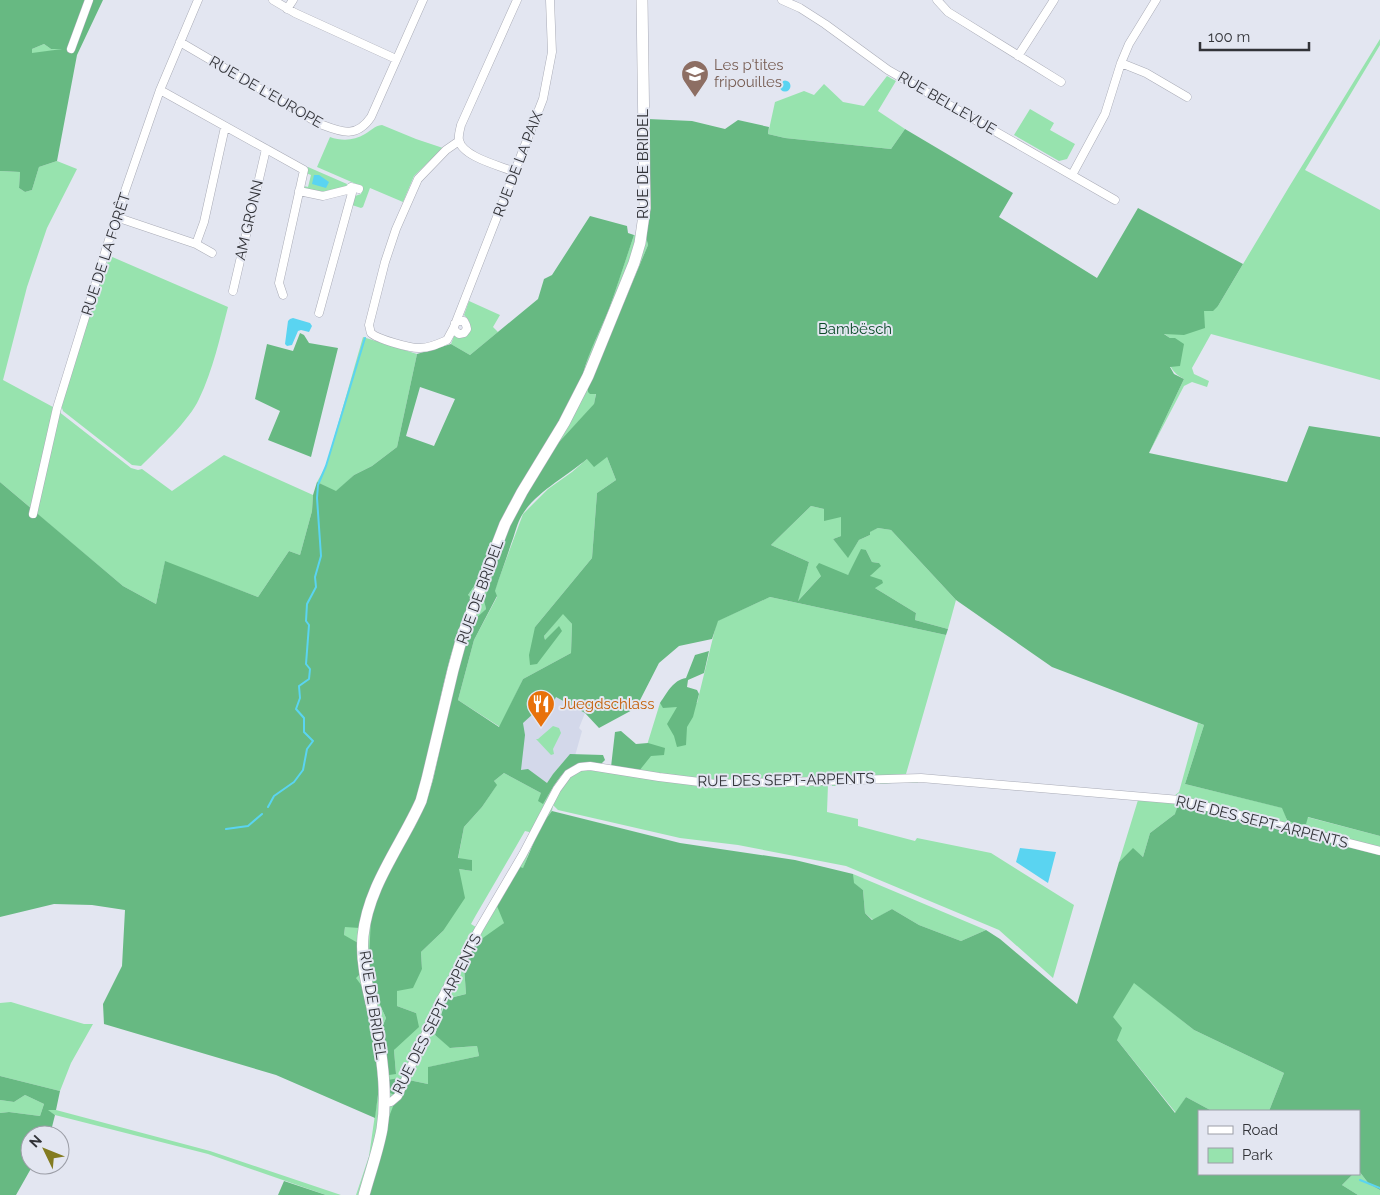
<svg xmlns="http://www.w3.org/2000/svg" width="1380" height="1195" font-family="Raleway,sans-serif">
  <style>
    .built { fill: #d3d8ea }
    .green { fill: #97e3ae; fill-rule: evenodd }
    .forest { fill: #67b982; fill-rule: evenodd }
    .water { fill: #5ad4f1 }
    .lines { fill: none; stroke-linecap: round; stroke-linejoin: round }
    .stream { stroke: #5ad4f1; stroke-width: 2 }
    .street-casing { stroke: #aaacb7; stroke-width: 9 }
    .secondary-casing { stroke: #aaacb7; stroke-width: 12 }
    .street { stroke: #fff; stroke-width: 8 }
    .secondary { stroke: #fff; stroke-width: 11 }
    .labels { text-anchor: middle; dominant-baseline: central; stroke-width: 4; stroke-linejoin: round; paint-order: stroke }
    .education-label { font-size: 15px; fill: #785e54; stroke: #e3e6f1; text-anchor: start }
    .street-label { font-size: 15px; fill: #323338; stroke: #e3e6f1 }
    .park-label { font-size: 15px; fill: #0b4b28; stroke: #e3e6f1 }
    .food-label { font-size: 15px; fill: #c56008; stroke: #e3e6f1; text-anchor: start }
  </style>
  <rect width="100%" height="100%" fill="#e3e6f1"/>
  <path class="built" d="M523,679L585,713L579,728L582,731L573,763L566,762L560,766L553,774L541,793L504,773Z"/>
  <path class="green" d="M1380,39V45L1305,170L1380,210V380L1211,334L1192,368L1194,374L1209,381L1207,387L1192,382L1184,386L1149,453L1184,379C1164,368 1170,359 1170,338L1163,333L1204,311L1218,306L1289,187Z
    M44,44L51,49H65L32,54V49Z
    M887,76L896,81L878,111L905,129L891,149L785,138L768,134L775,102L804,91L814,95L824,84L843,102L864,106Z
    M1030,109L1054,123L1050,130L1075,144L1067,159L1059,161L1014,135Z
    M382,125L416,139L443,148L414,176L403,202L370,188L363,207L361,208L352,205L355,196L361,194L363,187L317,167L330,137C341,141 354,141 365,134C372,130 374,126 382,125Z
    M57,161L77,169L47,228L27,287L3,380L53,407L32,509L0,482V171L20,172L19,188L25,192L32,190L39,167Z
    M308,167L347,184L346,188L323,193L304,188V186L308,187L311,175L306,173Z
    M634,235L646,237L648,245L588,388L596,393L594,405L559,442L493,566C494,582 482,593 486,609L475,620L457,671L433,780L426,803L414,828L385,876L375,994L386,1018L381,1030L396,1074L394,1050L416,1013L397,1006V991L422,969L421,952L443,931L459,869L472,871V860L458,859L464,827L482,807L496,786L494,781L504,773L541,793L543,803C553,788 561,771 579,765L639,771L660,703H697L717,621L770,597L946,635L906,774L966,778L1174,796L1179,792L1198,723L1204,725L1185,784L1283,808L1287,820L1307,817L1380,836V851L1175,814L1150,833L1143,857L1133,849L1119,862L1138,800L918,781V783L904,782L880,784V783L839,784V786H832V784H828L827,812L858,819V826L915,841L917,838L991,853L1074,905L1053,978L999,930L846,866L738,845L680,838L558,810L553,805L552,811L541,825L532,844L504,923L464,966L466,994L445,999L435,1035L451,1048L477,1046L479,1056L429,1067L428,1084L399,1078L398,1096L368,1195H356L369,1156L379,1087L356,978L344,935L345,927H360L367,895L378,871L405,823L416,799L422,779L447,670L468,595L477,582L583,374L589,354L609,309ZM525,831L533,833L479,929L471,924L476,915Z
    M110,256L228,307C220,337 213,370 199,399C189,421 158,449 141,466L132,465L63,411L60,402L94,297Z
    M469,301L500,315L493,327L498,332L470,355L451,344L454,336L463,337C473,331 472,322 464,315Z
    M363,337L417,354L397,447L372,466L354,475L336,492L317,482L326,466Z
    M58,411L131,468L138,470L142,469L172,491L224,455L313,495L312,511L300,555L289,551L258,597L165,562L156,604L123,586L36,513Z
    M607,457L616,480L597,493L592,558L535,627L545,640L544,636L563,613L572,624L571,653L523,679L500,727L458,700L474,640L497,597L494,592L523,514L548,489L572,472L587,459Z
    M811,506L824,509L841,517V536L833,539L848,557L859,540L870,535L869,532L878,528L891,530L956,600L948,629L915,620L916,613L875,588L870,576L879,563L872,562L866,550L848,575L821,576L797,602L809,562L771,545Z
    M553,726L559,728L561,733L553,749L554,754L551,755L536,739H538Z
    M853,874L986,930L961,941L919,925L892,909L873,920L865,913L863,890L853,883Z
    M1134,982L1194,1030L1284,1073L1269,1111H1212L1186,1097L1176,1113L1117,1040L1112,1017Z
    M11,1002L84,1024H93L71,1063L60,1091L0,1076V1003Z
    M25,1095L44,1104L40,1116L9,1112L0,1113V1100L14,1102Z
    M47,1110H56L210,1151L341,1195H326L208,1154L55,1115Z
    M1359,1171L1369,1184L1380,1190V1195H1358L1342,1185L1353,1174H1359Z"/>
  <path class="forest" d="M0,0H103L77,55L57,161L39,167L32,190L25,192L19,188L20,172L0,171ZM44,44L51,49H62L32,53V49Z
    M648,119L692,121L725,129L738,120L769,127L768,134L785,138L891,149L905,129L1013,193L999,217L1097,278L1138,208L1243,264L1218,306L1213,311H1204L1205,328L1184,335L1164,334L1170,338H1175L1184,344L1180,366L1170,367L1174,374L1184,379L1149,453L1287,482L1309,426L1380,437V836L1308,817L1306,824H1295L1287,820L1282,808L1185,784L1204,725L1052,667L956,600L891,530L878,528L870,532V535L859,540L848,558L833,539L841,536V517L824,521V509L811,506L771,545L809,562L798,601L821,576L816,567L819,563L848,575L861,549L866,550L872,562L879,563L881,566L870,576L882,580L883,583L875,588L916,613L915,620L948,629L946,635L770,597L718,621L712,639L679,646L659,663L636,708L599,728L585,713L556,697L550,709L539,718L534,713L523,723L525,735L521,770L528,769L547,783L553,774L570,754L603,755L605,760L600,765C593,765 586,764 580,765C562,766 552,790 543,804L538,801L541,793L504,773L494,781L497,785L482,807L464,827L458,858L472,860V871L459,869L465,898L443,931L421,952L422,969L413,988L397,991V1006L416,1013L419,1027L394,1050L396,1074L389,1075L381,1030L386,1018L375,994L369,960L371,918L385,876L414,828L426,803L433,780L457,671L475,619L486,609L484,600L493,574V566L509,526L526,495L559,442L594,404L596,394H590L588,392V388L648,245L646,237ZM607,457L616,480L597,493L592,558L535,627L529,655L530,665L537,664L562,631L559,626L545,640L544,636L563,614L572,624L571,653L523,679L499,727L458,700L474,640L497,596L495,591C500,575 506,560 511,544C515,534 517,523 522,515C536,492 567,476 587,459L594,467Z
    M590,216L627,226L628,233L634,235C626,259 618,284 609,309C600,331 589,351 583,374L477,582L468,595L471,598C462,622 453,645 447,670C436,712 431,755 417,796C401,842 366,878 360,928L345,927L344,935L358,943L361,973L356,978L364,989L373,1032L379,1087L375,1118L276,1075L104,1024L103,1004L122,966L125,910L92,905L54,904L0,917V482L123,586L156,604L165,561L258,597L289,551L300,555L312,511L313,495L317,482L336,491L354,475L372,466L397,447L417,354L451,344L470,355L538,299L544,279L552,275ZM420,387L455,399L434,446L406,436Z
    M300,333L304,335L309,343L338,348L311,457L268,440L280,411L255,399L267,344L293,351Z
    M709,651L704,673L688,680L687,687L697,690L699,694L693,717L687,727L686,745L677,747L674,736L667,724L677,707L663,708L660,703C667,693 673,680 686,678L695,655Z
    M621,731L636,744L648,743L665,748L664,755L651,756L639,771L611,767L615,732Z
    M1180,800L1380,851V1190L1369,1184L1359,1171V1111H1269L1284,1073L1194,1030L1134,983L1113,1017L1122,1028L1117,1040L1175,1113L1186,1097L1212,1111H1199V1174H1353L1342,1185L1358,1195H368L387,1122L397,1096L388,1092V1080L399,1078L428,1084V1067L479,1056L477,1046L450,1048L435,1035L446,999L466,994L464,966L473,945L504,923L497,906L520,867L523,868L541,825L552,811L680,843L795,860L853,874L854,883L863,890L865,913L872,920L892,909L919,925L961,941L986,930L1000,939L1077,1004L1119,862L1133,848L1143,857L1150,833L1175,814Z
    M0,1076L60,1091L56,1110H48L55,1115L50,1135H30V1165H33L16,1195H0V1113L9,1112L40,1116L44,1104L25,1095L14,1102L0,1100Z
    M284,1181L326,1195H278Z"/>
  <path class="water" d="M779.5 86a5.5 5.5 0 1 1 11 0a5.5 5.5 0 1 1-11 0Z
    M314,175H319L329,182L326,188L312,184Z
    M293,318L310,323L312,326L309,332L301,330L298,331L292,345L287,346L285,344L288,321L290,319Z
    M1020,848L1056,852L1048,883L1016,862Z"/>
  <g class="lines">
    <path class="stream" d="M268,807L274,796L294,782L303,770L307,749L313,741L304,732V718L296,709L300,698L299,686L309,679L310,669L306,664L309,625L306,621L307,604L316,587L315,577L321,556L317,498L318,485L326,466L365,338
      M226,829L248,826L262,814
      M1360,1180L1380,1188"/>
    <defs>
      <path id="street" d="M273,0L295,13L396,59
        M782,0L800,8L825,24L888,70L1115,200
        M937,0L948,12L1061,82
        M287,9L293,0
        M180,42L320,124C341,132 356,139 371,117L423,0
        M71,49L89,0
        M1018,56L1054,0
        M1121,63L1146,73L1187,97
        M160,90L304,170L279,283L283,295
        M459,141L446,150L418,179L396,229L385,262L369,325C370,328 370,331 371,333C377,339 412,349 420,348C430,348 438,344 447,340L454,327L543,99L552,52L550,0
        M515,172C501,166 462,157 459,140C458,135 460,130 461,125L517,0
        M1072,175L1105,114L1121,63L1129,44L1156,0
        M299,191L323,196L351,189
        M116,217L196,244L212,253
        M196,244L204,222L225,127
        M233,291L266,149
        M319,313L352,193L351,187L359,189
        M454,327L455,331L459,334L464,333L467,329L466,325L464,321H459L455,323
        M33,514L57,408L116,217L160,90L198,0
        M384,1103L391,1102L398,1096L441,999L479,929L523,854L557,789L568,774L580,767L590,766L659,777L716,784L921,778L1180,800L1380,851"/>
      <path id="secondary" d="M364,1195C370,1173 378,1151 382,1129C387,1098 383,1065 378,1034C372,1002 360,969 363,936C368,886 401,846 421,801L427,779L453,670L462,637L488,568L505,524L522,492L564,423L588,376L634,263L640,243L645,208L642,0"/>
    </defs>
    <use href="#street" class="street-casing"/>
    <use href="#secondary" class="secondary-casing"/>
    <use href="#street" class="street"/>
    <use href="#secondary" class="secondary"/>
  </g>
  <defs>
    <symbol id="school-pin" viewBox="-11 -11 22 30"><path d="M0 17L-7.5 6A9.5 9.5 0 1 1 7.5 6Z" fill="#8d6e63" stroke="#e3e6f1"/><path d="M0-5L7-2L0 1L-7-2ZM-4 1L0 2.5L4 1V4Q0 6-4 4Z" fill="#fff"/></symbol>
    <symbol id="restaurant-pin" viewBox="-11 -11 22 30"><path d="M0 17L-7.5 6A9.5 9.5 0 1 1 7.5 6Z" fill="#e8710a" stroke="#e3e6f1"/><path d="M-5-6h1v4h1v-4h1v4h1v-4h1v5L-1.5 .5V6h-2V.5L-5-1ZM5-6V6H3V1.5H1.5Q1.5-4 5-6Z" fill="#fff"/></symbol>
  </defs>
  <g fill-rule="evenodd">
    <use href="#school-pin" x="679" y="58" width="32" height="43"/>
    <use href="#restaurant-pin" x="525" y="688" width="32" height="43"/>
  </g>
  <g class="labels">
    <g class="education-label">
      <text x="714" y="65">Les p'tites<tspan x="714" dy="17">fripouilles</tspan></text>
    </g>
    <g class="street-label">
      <text transform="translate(266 92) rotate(30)">RUE DE L'EUROPE</text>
      <text transform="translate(947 103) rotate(30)">RUE BELLEVUE</text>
      <text transform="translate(518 164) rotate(-69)">RUE DE LA PAIX</text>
      <text transform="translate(643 164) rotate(-90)">RUE DE BRIDEL</text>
      <text transform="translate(249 220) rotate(-77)">AM GRONN</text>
      <text transform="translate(106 254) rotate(-72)">RUE DE LA FORÊT</text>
      <text transform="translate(480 592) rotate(-70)">RUE DE BRIDEL</text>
      <text transform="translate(786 780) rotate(-1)">RUE DES SEPT-ARPENTS</text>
      <text transform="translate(1262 822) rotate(14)">RUE DES SEPT-ARPENTS</text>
      <text transform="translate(373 1005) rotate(81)">RUE DE BRIDEL</text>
      <text transform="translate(437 1014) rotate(-63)">RUE DES SEPT-ARPENTS</text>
    </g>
    <g class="park-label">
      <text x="855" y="329">Bambësch</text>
    </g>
    <g class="food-label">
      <text x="560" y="704">Juegdschlass</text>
    </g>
  </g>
  <rect x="1198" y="1110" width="162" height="65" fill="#e3e6f1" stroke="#9c9ea7"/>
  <rect x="1208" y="1126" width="25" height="8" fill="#ffffff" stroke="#9c9ea7"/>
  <text x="1242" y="1135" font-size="15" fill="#323338">Road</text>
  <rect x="1208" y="1148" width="25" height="15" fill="#97e3ae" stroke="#9c9ea7"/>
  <text x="1242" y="1160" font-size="15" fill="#323338">Park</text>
  <g transform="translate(45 1150) rotate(313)"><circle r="24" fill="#e3e6f1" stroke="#9c9ea7"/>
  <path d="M0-4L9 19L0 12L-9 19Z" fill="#837b20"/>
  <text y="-8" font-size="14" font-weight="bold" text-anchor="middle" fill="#323338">N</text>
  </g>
  <path d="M1200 42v8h109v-8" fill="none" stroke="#323338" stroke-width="2.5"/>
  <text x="1208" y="42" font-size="15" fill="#323338" stroke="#e3e6f1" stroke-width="4" paint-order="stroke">100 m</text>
</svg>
